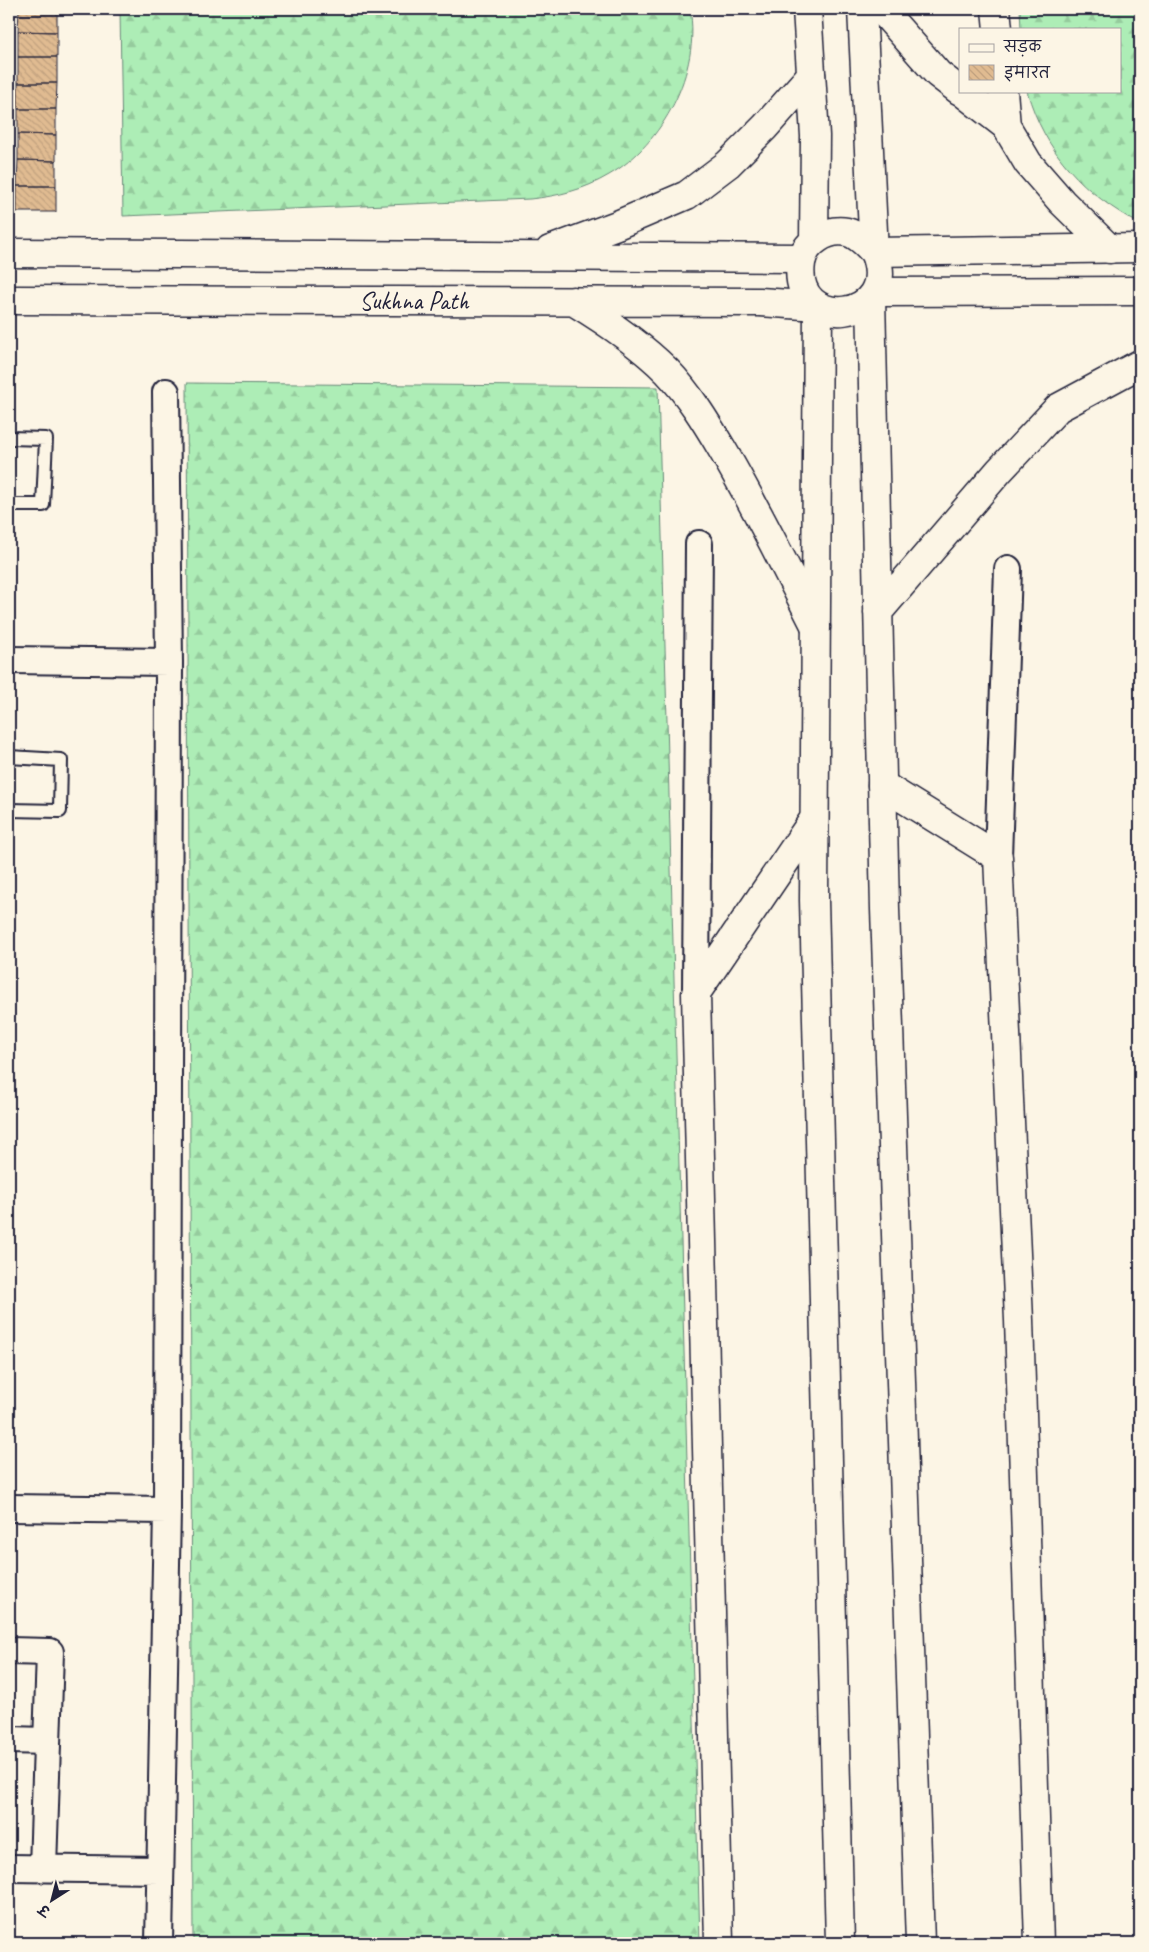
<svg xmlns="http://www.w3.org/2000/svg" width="1149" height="1952" font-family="Caveat,'Playpen Sans Deva',sans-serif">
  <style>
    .forest { fill: url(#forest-firs); stroke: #688878 }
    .building { fill: url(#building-back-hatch); stroke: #22223b }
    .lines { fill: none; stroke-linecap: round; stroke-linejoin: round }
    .service-casing { stroke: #22223b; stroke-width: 16 }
    .minor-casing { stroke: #22223b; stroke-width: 30 }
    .tertiary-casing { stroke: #22223b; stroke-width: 31 }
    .secondary-casing { stroke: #22223b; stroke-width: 31 }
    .trunk-casing { stroke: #22223b; stroke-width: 31 }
    .service { stroke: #fcf5e5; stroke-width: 12 }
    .minor { stroke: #fcf5e5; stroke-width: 26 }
    .tertiary { stroke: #fcf5e5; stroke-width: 28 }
    .secondary { stroke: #fcf5e5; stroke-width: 28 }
    .trunk { stroke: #fcf5e5; stroke-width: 28 }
    .labels { text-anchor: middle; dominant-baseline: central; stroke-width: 4; stroke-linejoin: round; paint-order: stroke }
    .street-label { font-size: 25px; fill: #22223b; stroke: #fcf5e5 }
  </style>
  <defs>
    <pattern id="forest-firs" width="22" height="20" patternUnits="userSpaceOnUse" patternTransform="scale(1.25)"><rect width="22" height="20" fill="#adedb6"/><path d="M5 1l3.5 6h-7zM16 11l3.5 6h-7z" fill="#95cb9d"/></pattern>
    <pattern id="building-back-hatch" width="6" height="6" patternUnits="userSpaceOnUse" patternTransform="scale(1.25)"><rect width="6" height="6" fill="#e0bb91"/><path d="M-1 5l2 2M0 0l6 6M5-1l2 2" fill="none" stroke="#c0a07e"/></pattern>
  </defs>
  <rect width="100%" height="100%" fill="#fcf5e5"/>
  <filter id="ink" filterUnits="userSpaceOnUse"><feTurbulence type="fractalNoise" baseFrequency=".02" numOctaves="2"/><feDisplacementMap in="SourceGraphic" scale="10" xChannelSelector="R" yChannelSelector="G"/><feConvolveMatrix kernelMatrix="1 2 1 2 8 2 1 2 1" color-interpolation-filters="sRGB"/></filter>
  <g filter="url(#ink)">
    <path class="forest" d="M120,9H690C701,71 663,144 609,175C584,190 558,196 530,199L123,216Z
      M1020,9H1140V224C1084,194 1045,153 1027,91H1120V29H1021Z
      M187,383L658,387L700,1943H193Z"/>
    <path class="building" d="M19,9H57V32L18,31Z
      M18,31L57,32V57H18Z
      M18,57H57V83H18Z
      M18,83H57L56,109H18Z
      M18,109H56V135L18,134Z
      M18,134L56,135V161L18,160Z
      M18,160L56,161V186H17Z
      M17,186H56V212H17Z"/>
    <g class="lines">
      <defs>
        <path id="service" d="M9,438L46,439L43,505H9
          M9,757L61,760L60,811L9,810"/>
        <path id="minor" d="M9,660L169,662
          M998,857L1008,569
          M696,993L699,544
          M9,1508L167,1510
          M9,1651L50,1652L43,1868
          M9,1740L47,1741
          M9,1868L160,1870
          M159,1943L167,1510L169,662L166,392"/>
        <path id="tertiary" d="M881,9L938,74L960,91
          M996,9L998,29
          M961,91L1006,126
          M1003,91L1006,126L1028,163L1062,202L1110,249
          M882,785L998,857L1019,1320L1039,1943
          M719,1943L696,993L814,819"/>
        <path id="secondary" d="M550,250L617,225L687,195L728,164L765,127L811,75
          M874,252L1140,248
          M9,253L802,258
          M875,292L1140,291
          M9,300L760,302L818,306
          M573,301C606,321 639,343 667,371C689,394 706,422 722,449C756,507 786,568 816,627"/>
        <path id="trunk" d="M807,9L815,136L814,241
          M862,9L874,252C903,322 791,335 801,263C804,243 827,228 847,232C859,235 866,244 874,252
          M871,298L885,909L920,1943
          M818,306L814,900L840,1943
          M878,612L999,471L1058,408L1140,364"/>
      </defs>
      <use href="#service" class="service-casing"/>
      <use href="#minor" class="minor-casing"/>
      <use href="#tertiary" class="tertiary-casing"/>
      <use href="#secondary" class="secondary-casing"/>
      <use href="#trunk" class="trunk-casing"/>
      <use href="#service" class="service"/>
      <use href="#minor" class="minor"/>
      <use href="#tertiary" class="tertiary"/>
      <use href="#secondary" class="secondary"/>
      <use href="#trunk" class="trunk"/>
    </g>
  </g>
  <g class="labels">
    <g class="street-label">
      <text x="414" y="301">Sukhna Path</text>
    </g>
  </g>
  <rect width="1149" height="1952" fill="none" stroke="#fcf5e5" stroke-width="30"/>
  <rect x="15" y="15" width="1119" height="1922" fill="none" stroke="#22223b" stroke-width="2" filter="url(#ink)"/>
  <rect x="959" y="28" width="162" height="65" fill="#fcf5e5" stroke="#a5a1a1"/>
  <rect x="969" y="44" width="25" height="8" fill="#fcf5e5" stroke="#a5a1a1"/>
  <text x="1004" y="52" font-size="15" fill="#22223b">सड़क</text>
  <rect x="969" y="65" width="25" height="15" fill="url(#building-back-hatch)" stroke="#a5a1a1"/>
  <text x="1004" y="78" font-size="15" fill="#22223b">इमारत</text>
  <g transform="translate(52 1900) rotate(216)" stroke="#fcf5e5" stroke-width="4" paint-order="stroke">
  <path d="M0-4L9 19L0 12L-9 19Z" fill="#22223b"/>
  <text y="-8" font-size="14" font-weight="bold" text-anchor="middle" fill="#22223b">उ</text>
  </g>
</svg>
